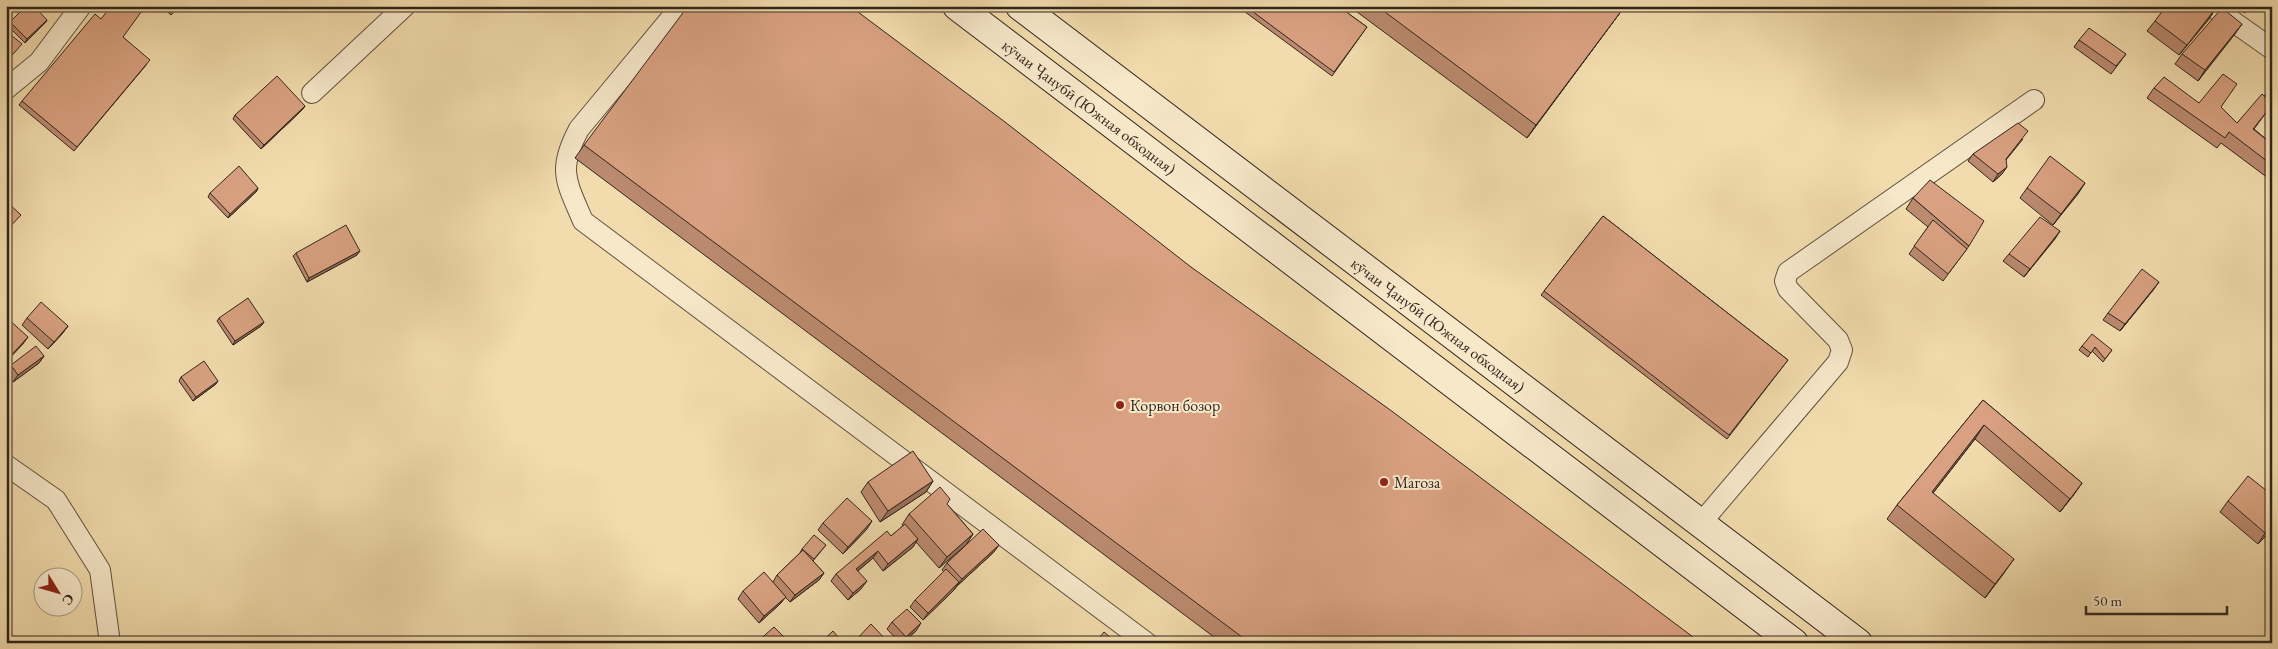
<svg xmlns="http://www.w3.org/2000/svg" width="2278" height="649" font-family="'EB Garamond',serif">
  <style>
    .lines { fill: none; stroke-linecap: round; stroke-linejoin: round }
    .minor-casing { stroke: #615341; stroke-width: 22 }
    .secondary-casing { stroke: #31251d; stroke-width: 30 }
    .minor { stroke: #f7e8ca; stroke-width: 20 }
    .secondary { stroke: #f7e8ca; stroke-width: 28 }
    .wall { fill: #bb8a6f; stroke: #31251d }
    .shaded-wall { fill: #98715a; stroke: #31251d }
    .building { fill: #d9a181; stroke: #31251d }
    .poi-dot { fill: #8f2418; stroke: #f7e8ca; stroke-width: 2 }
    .labels { text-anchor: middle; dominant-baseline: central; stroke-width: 4; stroke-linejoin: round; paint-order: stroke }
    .street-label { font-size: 16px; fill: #31251d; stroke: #f7e8ca }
    .poi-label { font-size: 16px; fill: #31251d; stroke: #f7e8ca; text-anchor: start }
  </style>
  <rect width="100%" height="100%" fill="#f2dcad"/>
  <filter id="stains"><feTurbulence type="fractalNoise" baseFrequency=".004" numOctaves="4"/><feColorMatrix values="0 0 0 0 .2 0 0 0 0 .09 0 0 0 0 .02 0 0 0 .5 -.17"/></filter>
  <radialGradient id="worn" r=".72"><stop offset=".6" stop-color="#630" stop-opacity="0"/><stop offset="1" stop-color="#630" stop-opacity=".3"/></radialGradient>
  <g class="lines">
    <defs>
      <path id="minor" d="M681,6L579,129C557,170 566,181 583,221L1147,643
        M2211,6L2272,49
        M6,89L39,62L81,6
        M312,93L405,6
        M6,465L56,500L100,570L110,643
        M1700,524L1838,362L1842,350L1838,340L1788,289L1785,281L1788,272L2034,100"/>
      <path id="secondary" d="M957,6L1794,643
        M1020,6L1858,643"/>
    </defs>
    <use href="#minor" class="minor-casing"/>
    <use href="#secondary" class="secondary-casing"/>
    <use href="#minor" class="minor"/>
    <use href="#secondary" class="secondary"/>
  </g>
  <path class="wall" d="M161,6H179L171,15Z
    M1237,6H1338L1367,27L1332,76Z
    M1349,6H1625L1527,138Z
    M2235,6H2250L2245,13Z
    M2216,8L2209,19L2179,55L2147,31L2155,21Z
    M47,20L45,23L25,43L8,26L10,22Z
    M2242,24L2198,81L2175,64L2182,54Z
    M123,37L147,64L74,151L19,105L22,101Z
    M2079,40L2126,54L2111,74L2074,47Z
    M2154,88L2199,103L2221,107L2237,123L2272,88V113L2268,110L2254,129L2272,144V181L2221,143L2217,148L2147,98Z
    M305,106L302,110L261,149L233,119L235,115Z
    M2023,139L2006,160L2002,174L1993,182L1968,161L1973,154Z
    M584,145L1701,643H1222L575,158Z
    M2085,183L2053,225L2020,198L2027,188Z
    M258,188L256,192L228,218L208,197L210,193Z
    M1913,198L1969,246L1943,281L1909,254L1928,227L1906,209Z
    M1603,216L1788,360L1727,439L1541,295Z
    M2060,231L2024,277L2003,261L2009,254Z
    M296,253L357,255L307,282L293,256Z
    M2154,289L2120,331L2103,320L2108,313Z
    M27,318L68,326L62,334L48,349L22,325Z
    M219,318L264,322L261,326L233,345L217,321Z
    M2082,346L2112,350L2103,362L2092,351L2088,357L2079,350Z
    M44,356L39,363L13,382L6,373V371L11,365Z
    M181,377L216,384L193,401L179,381Z
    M1983,400L2082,483L2060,512L1975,439L1933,493L2004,573L1985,598L1887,519L1897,505Z
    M933,481L926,492L880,522L861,492L868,482Z
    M2272,495V530L2258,544L2220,512L2228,501Z
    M947,504L973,534L966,545L939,568L916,542L913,547L883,571L873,558L858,571L861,589L848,600L831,581L836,574L891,536L903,526L902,525L909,514Z
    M823,523L867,529L843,554L818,530Z
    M826,545L813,561L824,573L819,580L790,602L785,597L780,604L759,623L738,599L743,591L773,582L777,575L800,553L802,549Z
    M994,552L957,586L954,590L923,620L910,607L915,600L944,572L942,570L947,563Z
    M892,622L916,631L903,643H900L887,629Z"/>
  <path class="shaded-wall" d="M1625,6L1527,138L1536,125Z
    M2216,8L2209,19L2179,55L2187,45Z
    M47,20L45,23L25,43L27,39Z
    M2242,24L2235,34L2198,81L2205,70Z
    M305,106L302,110L261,149L264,145Z
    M2007,167L2002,174L1993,182L1998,174Z
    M2085,183L2078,194L2053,225L2061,214Z
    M258,188L256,192L228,218L230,214Z
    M2060,231L2055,239L2024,277L2030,269Z
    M360,251L357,255L307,282L309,278Z
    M2159,282L2154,289L2120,331L2125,324Z
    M264,322L261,326L233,345L235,341Z
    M68,326L62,334L48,349L54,342Z
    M28,337L23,344L6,362V361Z
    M44,356L39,363L13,382L18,375Z
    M218,381L216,384L193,401L196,397Z
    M1984,425L1975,439L1923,506L1932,492Z
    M933,481L926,492L880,522L888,511Z
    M2082,483L2073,496L2060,512L2070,499Z
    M872,521L867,529L843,554L848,547Z
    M2272,527V530L2258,544L2265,533Z
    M973,534L966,545L939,568L947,557Z
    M918,539L913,547L883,571L888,564Z
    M999,545L994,552L957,586L962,579Z
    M878,551L873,558L851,576L856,569Z
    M2014,559L2004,573L1985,598L1995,584Z
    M824,573L819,580L790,602L795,595Z
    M867,581L861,589L848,600L853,593Z
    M959,582L954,590L923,620L928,613Z
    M786,597L780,604L759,623L764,616Z
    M921,623L916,631L902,643L906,637Z"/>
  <path class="building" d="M26,6H34L47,20L27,39L10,22Z
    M111,6H141L144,8L123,37L150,60L77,147L22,101L95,14L101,19Z
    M168,6H178L174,11Z
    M688,6H850L1005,122L1191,267L1393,412L1701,643H1250L584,145Z
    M1245,6H1338L1367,27L1334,72Z
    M1377,6H1625L1536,125Z
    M2166,6H2213L2216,8L2187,45L2155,21Z
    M2222,8L2242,24L2205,70L2182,54Z
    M2089,28L2126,54L2116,66L2079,40Z
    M6,31L22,44L6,62Z
    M2223,74L2237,84L2221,107L2237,123L2262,94L2272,103V105L2253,129L2272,144V165L2229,132L2225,138L2154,88L2164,77L2199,103Z
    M277,76L305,106L264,145L235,115Z
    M2272,88V97L2266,93Z
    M2018,123L2028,131L2006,159L2007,167L1998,174L1973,154Z
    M2050,156L2085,183L2061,214L2027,188Z
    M239,166L258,188L230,214L210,193Z
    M1930,180L1984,221L1969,246L1913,198Z
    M6,201L21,215L6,231Z
    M1603,216L1788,360L1729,435L1544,291Z
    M2040,217L2060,231L2030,269L2009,254Z
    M1933,220L1967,249L1948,274L1914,246Z
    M346,225L360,251L309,278L296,253Z
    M2142,269L2159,282L2125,324L2108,313Z
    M248,298L264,322L235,341L219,318Z
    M41,302L68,326L54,342L27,318Z
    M6,317L28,337L6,361Z
    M2092,334L2112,350L2105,359L2095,347L2091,353L2082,346Z
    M36,346L44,356L18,375L11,365Z
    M204,361L218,381L196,397L181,377Z
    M1983,400L2082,483L2070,499L1984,425L1932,492L2014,559L1995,584L1897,505Z
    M913,451L933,481L888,511L868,482Z
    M2248,476L2272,495V527L2265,533L2228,501Z
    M940,487L950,499L947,504L973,534L947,557L909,514Z
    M847,498L872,521L848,547L823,523Z
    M905,524L918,539L888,564L878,551L856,569L867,581L853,593L836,574L887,531L891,536Z
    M983,529L999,545L962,579L947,563Z
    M814,535L826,545L814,559L802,549Z
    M803,550L824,573L795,595L777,575Z
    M946,569L959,582L928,613L915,600Z
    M764,572L786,597L764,616L743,591Z
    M907,609L921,623L906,637L892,622Z
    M871,624L889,643H853Z
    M774,627L790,643H756Z
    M833,631L843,643H820Z
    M1104,632L1117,643H1095Z
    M909,637L915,643H904Z
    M1035,640L1039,643H1032Z"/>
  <g class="poi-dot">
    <circle cx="1120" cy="405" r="5"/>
    <circle cx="1384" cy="482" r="5"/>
  </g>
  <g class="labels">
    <g class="street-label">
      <text transform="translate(1089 107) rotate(37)">кӯчаи Ҷанубӣ (Южная обходная)</text>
      <text transform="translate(1438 325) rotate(37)">кӯчаи Ҷанубӣ (Южная обходная)</text>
    </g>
    <g class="poi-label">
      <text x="1130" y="405">Корвон бозор</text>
      <text x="1394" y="482">Магоза</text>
    </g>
  </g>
  <rect width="2278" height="649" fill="none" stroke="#f2dcad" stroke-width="25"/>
  <rect x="8" y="8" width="2263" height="634" fill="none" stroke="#31251d" stroke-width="2.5"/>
  <rect x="12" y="12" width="2253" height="624" fill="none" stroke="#31251d"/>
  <g transform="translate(58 592) rotate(127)"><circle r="24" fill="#f7e8ca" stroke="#a89a85"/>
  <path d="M0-4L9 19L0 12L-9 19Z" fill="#8f2418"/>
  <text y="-8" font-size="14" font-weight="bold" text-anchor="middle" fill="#31251d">С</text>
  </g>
  <path d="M2086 606v8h141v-8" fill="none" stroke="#31251d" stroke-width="2.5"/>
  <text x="2093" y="606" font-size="15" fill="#31251d" stroke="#f7e8ca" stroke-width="4" paint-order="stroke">50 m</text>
  <rect width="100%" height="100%" filter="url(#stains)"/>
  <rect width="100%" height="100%" fill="url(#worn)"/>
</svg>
